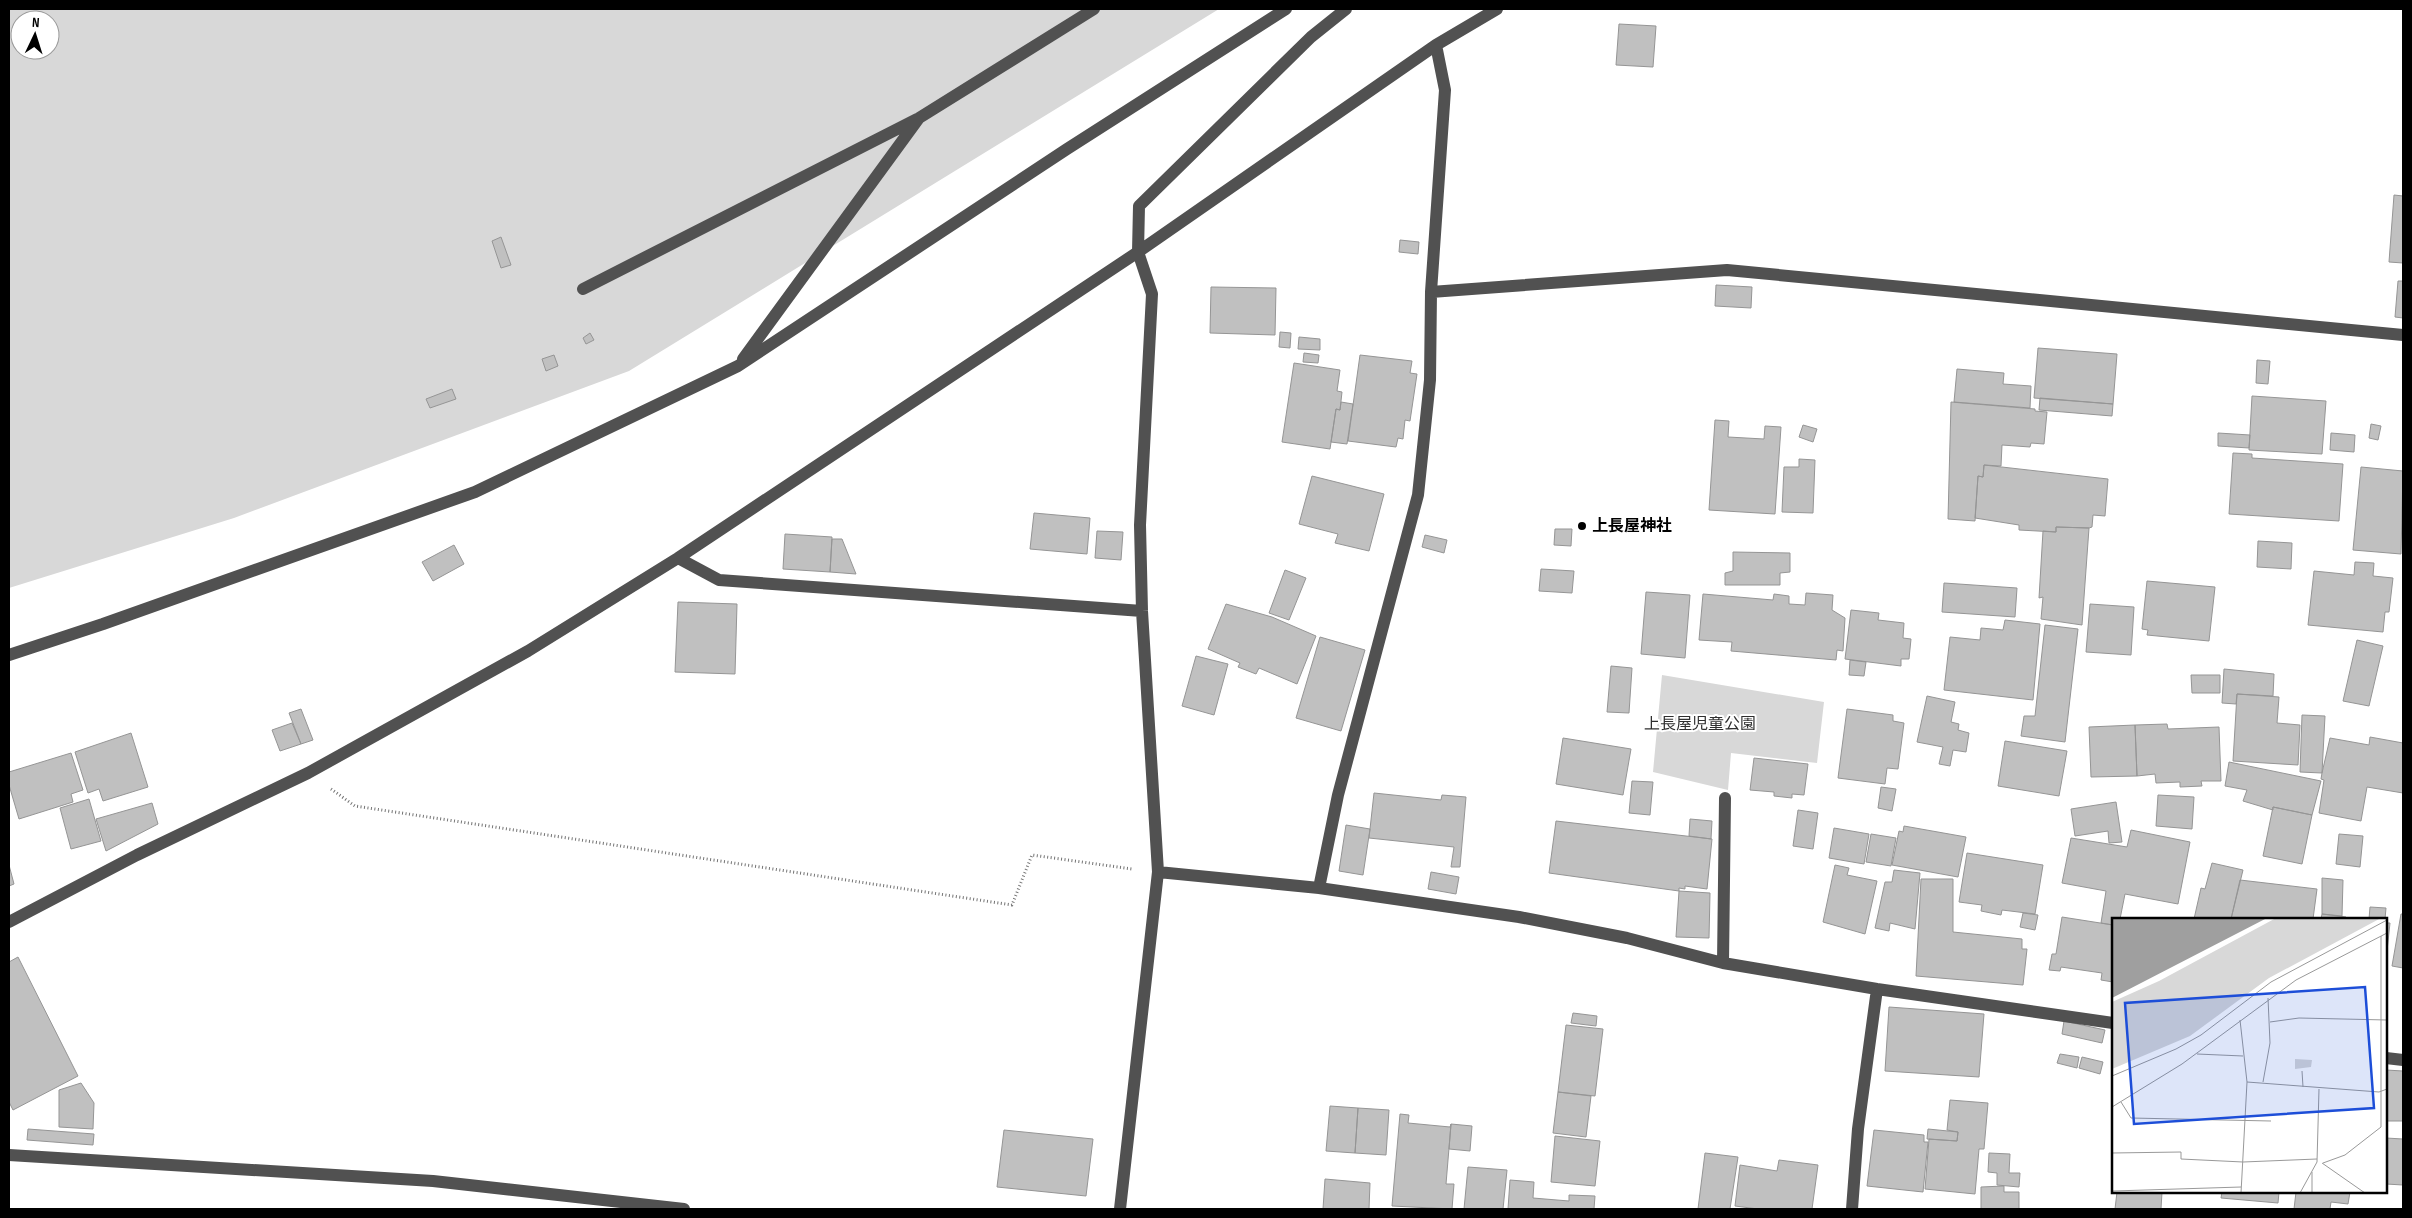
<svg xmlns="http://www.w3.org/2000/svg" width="2412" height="1218" font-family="'Sofia Sans Condensed','Noto Sans JP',sans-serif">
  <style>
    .green { fill: #d8d8d8; fill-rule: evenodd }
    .building { fill: #c0c0c0; stroke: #959595 }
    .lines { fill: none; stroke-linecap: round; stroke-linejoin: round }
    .path { stroke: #737373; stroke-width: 3; stroke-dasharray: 1 2.5; stroke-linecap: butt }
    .minor { stroke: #515151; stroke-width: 12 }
    .poi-dot { fill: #000; stroke: #fff; stroke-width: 2 }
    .labels { text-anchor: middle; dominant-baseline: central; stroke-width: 4; stroke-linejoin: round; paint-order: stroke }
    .poi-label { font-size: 16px; font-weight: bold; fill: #000; stroke: #fff; text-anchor: start }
    .park-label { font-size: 16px; fill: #2f2f2f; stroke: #fff }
    .inset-road { fill: none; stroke: #999; stroke-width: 1 }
    .view { fill: #1d4ed8; fill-opacity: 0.15; stroke: #1d4ed8; stroke-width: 2.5 }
    .inset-edge { fill: none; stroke: #000; stroke-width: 2.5 }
  </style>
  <rect width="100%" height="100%" fill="#fff"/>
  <path class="green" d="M9,9H1219L629,371L234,518L9,588ZM20,20H50V50H20Z
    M1662,675L1824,702L1817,763L1731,753L1728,790L1653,772Z"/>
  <path class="building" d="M1619,24L1656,26L1653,67L1616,65Z
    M2394,195L2403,196V263L2389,262Z
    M501,237L511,265L501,268L492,241Z
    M1400,240L1419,242L1418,254L1399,252Z
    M2398,281H2403V318L2395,317Z
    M1716,285L1752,287L1751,308L1715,306Z
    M1211,287L1276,288L1275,335L1210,333Z
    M1280,332L1291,333L1290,348L1279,347Z
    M590,333L594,340L586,344L583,338Z
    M1299,337L1320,339V350L1298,349Z
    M2038,348L2117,354L2113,404L2034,398Z
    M1304,353L1319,355L1318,363L1303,362Z
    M554,355L558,366L546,371L542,359Z
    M1360,355L1412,361L1410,373L1417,374L1410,421L1405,420L1403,439L1398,438L1396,447L1348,441Z
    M2257,360L2270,361L2268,384L2256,383Z
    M1294,363L1340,370L1337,391L1342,392L1340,410L1336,409L1330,449L1282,442Z
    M1957,369L2004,373L2003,384L2031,386L2030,408L1954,402Z
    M452,389L456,399L430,408L426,399Z
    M2252,396L2326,401L2322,454L2249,450Z
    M2040,398L2113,404L2112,416L2039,410Z
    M1341,402L1353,404L1347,444L1331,442L1336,409L1340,410Z
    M1951,402L2035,409V411L2047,412L2044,444L2031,443L2030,447L2002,445L2001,466L1984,465L1983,477L1978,476L1975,521L1948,519Z
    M1715,420L1729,421L1728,437L1764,439L1765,426L1781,427L1775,514L1709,510Z
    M2371,424L2381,426L2378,440L2369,438Z
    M1803,425L1817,429L1813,442L1799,437Z
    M2218,433L2250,435L2249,448L2218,446Z
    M2331,433L2355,435L2354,452L2330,450Z
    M2233,453L2252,454V458L2343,464L2339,521L2229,514Z
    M1799,459L1815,460L1813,513L1782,512L1784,467H1799Z
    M1984,465L2108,479L2105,516L2093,515L2092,527L2089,528L2056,527V532L2019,530V525L1975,518L1978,476L1983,477Z
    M2361,467L2403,471L2401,554L2353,550Z
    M1312,476L1384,494L1369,551L1335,543L1338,534L1299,524Z
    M1034,513L1090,518L1087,554L1030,549Z
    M2056,527L2089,528L2082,625L2041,619L2043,597L2039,598L2043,531L2056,532Z
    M1555,529H1572L1571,546L1554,545Z
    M1097,531L1123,532L1121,560L1095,558Z
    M785,534L832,537L830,572L783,569Z
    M1425,535L1447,540L1444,553L1422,547Z
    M832,539H842L856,574L830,572Z
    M2258,541L2292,543L2291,569L2257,567Z
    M454,545L464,564L433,581L422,562Z
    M1733,552L1790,553V572L1780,573V585H1725V573L1733,571Z
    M2355,562L2374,563L2373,576L2393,578L2389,612H2385L2383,632L2308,625L2314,571L2354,575Z
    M1541,569L1574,571L1572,593L1539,591Z
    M1285,570L1306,578L1289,620L1269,613Z
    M2147,581L2215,587L2209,641L2147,635L2148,630L2142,629Z
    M1944,583L2017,588L2015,617L1942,612Z
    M1646,592L1690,595L1685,658L1641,654Z
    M1806,593L1833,595L1832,610L1845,618L1843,651L1837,650L1836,660L1731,651L1732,642L1699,640L1703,594L1773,600L1774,594L1789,596V604L1805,605Z
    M678,602L737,604L735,674L675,672Z
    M1226,604L1272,617L1316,636L1297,684L1259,668L1256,674L1238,667L1240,663L1208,649Z
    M2090,604L2134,607L2131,655L2086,652Z
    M1851,610L1879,613L1878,620L1904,623L1903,638L1911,639L1909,659H1901V666L1845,659Z
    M2005,620L2040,624L2033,700L1944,690L1950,637L1980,640L1981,628L2003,630Z
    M2045,625L2078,629L2065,742L2021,736L2024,716H2035Z
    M1320,637L1365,650L1341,731L1296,718Z
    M2357,640L2383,646L2369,706L2343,701Z
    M1196,656L1228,664L1214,715L1182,706Z
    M1850,660L1866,662L1864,676L1849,675Z
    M1611,666L1632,668L1629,713L1607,712Z
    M2224,669L2274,674L2273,696L2237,694L2236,704L2222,703Z
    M2191,675H2220V693H2192Z
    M2237,694L2279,697L2277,723L2300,725L2298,765L2233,761Z
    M1927,696L1955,702L1951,722L1959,724L1958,730L1969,733L1966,752L1953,750L1950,766L1939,764L1943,747L1917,742Z
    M301,709L313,740L301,744L289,713Z
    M1847,709L1893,715V721L1904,723L1898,769L1887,768L1885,784L1838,778Z
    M2302,715L2325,716L2322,773L2300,772Z
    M292,723L301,744L280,751L272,730Z
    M2167,724L2168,729L2219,727L2221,781H2201L2202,786L2180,787V782L2156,783L2155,774L2137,776L2135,725Z
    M2135,725L2137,776L2091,777L2089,727Z
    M131,733L148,787L103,801L99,789L88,793L75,752Z
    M2370,737L2403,743V793L2367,787L2361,821L2319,813L2324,780L2321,779L2322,773L2330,738L2369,745Z
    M1563,738L1631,749L1623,795L1556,784Z
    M2005,741L2067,751L2059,796L1998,786Z
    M71,753L83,790L71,794L73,802L19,819L9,785V772Z
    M1754,758L1808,764L1804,795L1792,794V798L1774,796V792L1750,790Z
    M2229,762L2321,781L2312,815L2273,807V810L2243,801L2247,790L2225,786Z
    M1632,781L1653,782L1650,815L1629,813Z
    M1881,787L1896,789L1892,811L1878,808Z
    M1374,793L1441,800L1442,795L1466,797L1460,867H1451L1454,847L1369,838Z
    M2158,795L2194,797L2192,829L2156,826Z
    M89,799L101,841L71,849L60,808Z
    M2116,802L2122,842L2109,843L2108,831L2075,836L2071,809Z
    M152,803L158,824L106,851L96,819Z
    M2273,807L2312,815L2302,864L2263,856Z
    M1798,810L1818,813L1813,849L1793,846Z
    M1690,819L1712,821L1711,839L1689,836Z
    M1556,821L1712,839L1707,889L1685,886V889L1679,888V891L1549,873Z
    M1346,825L1370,829L1363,875L1339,871Z
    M1904,826L1966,837L1958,877L1892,865L1899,831L1903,832Z
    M1834,828L1869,834L1864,864L1829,858Z
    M2131,830L2190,842L2178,904L2125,894L2120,919H2113V925L2101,923L2106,891L2062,883L2071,838L2127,847Z
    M1871,834L1896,838L1891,866L1866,862Z
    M2339,834L2363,836L2360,867L2336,864Z
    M1967,853L2043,865L2035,914L2002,910L2001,915L1981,911L1982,905L1959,902Z
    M2212,863L2243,870L2231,919H2194L2201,888L2205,889Z
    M9,865L14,884L9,886Z
    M1835,865L1849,868L1847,875L1877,881L1865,934L1823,922Z
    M1894,870L1920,873L1915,929L1890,923L1889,931L1875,928L1885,882H1892Z
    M1431,872L1459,877L1456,894L1428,889Z
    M2322,878L2343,880L2342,916L2322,914Z
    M1921,879H1953V932L2022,939V949H2027L2023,985L1916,976Z
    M2240,880L2317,889L2313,919H2231Z
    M1679,891L1710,893L1709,938L1676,937Z
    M2370,907L2386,908L2385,919H2369Z
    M2023,913L2038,915L2035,930L2020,927Z
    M2322,914L2346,917V919H2321Z
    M2401,914H2403V968L2392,966Z
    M2062,917L2113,925V982L2101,980L2102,973L2061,967L2060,971L2049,970L2052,954H2056Z
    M2386,923H2390L2386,960Z
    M18,957L78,1076L13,1110L9,1102V962Z
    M1889,1007L1984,1014L1979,1077L1885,1071Z
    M1573,1013L1597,1016L1596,1026L1571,1023Z
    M2064,1021L2105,1030L2102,1043L2062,1034Z
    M1566,1025L1603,1029L1595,1096L1558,1092Z
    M2060,1054L2079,1057L2077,1068L2057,1063Z
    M2082,1057L2103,1062L2100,1074L2079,1068Z
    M2386,1070L2403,1071V1121H2386Z
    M81,1083L94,1103L93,1129L59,1127V1090Z
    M1558,1092L1591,1096L1586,1137L1553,1133Z
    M1950,1100L1988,1103L1984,1149H1979L1975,1194L1925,1189L1929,1139L1957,1141L1958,1132L1947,1130Z
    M1330,1106L1358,1108L1355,1153L1326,1151Z
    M1358,1108L1389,1110L1386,1155L1355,1153Z
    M1400,1114L1409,1115L1408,1123L1450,1127L1451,1124L1446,1184H1454L1452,1209L1392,1206Z
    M1451,1124L1472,1126L1470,1151L1449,1149Z
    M28,1129L94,1134L93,1145L27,1140Z
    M1928,1129L1958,1132L1957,1141L1927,1139Z
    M1004,1130L1093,1139L1086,1196L997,1187Z
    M1874,1130L1924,1135V1142H1928L1923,1192L1867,1186Z
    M1555,1136L1600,1141L1595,1186L1551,1182Z
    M2386,1138L2403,1139V1185L2386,1184Z
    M1705,1153L1738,1157L1730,1209H1698Z
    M1989,1153L2010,1154L2009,1173H2020L2019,1187L1997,1185V1173L1988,1172Z
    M1779,1160L1818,1165L1812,1209H1758L1735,1206L1740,1165L1777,1171Z
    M1468,1167L1507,1170L1503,1209H1464Z
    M1325,1179L1370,1183L1369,1209H1323Z
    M1510,1180L1534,1182L1533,1198L1569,1201V1195L1595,1196L1594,1209H1508Z
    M2004,1186V1192H2019V1209H1981V1187Z
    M2117,1192H2162L2161,1209H2115Z
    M2222,1192H2279L2278,1203L2221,1198Z
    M2296,1192H2350L2348,1204L2331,1202L2330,1209H2294Z"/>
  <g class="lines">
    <path class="path" d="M331,789L355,806L1012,905L1032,855L1132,869"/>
    <path class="minor" d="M583,289L917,119
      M1431,292L1727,270L2403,335
      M743,359L919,118L1094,9
      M678,558L719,580L1142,611
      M9,655L103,624L475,492L738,366L1067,149L1286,9
      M1158,872L1319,888L1519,917L1627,938L1723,963L1877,989L2113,1023
      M1319,888L1338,795L1418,495L1430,380L1431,292L1445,90L1436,45
      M9,922L137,855L308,773L528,651L678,558L1138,252L1436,45L1497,9
      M1723,963L1725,798
      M2386,1058L2403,1060
      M9,1155L433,1181L684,1209
      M1120,1209L1158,872L1142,611L1140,525L1152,294L1138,252L1139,206L1311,37L1346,9
      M1852,1209L1858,1129L1877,989"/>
  </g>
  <circle class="poi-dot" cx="1582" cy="526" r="5"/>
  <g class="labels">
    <g class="poi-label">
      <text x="1592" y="526">上長屋神社</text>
    </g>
    <g class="park-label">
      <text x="1700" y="724">上長屋児童公園</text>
    </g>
  </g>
  <g transform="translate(2112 918)">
    <rect width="275" height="275" fill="#fff"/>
    <path d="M164,0H269L157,60L78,118L0,151V84L47,63ZM183,141L200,142L199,149L183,151Z" fill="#d8d8d8"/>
    <path d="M0,0H155L0,80Z" fill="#9f9f9f"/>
    <path class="inset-road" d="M269,18V209M128,102L135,164L129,275M158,104L187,100L275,102M85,136L131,138M190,153L191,169M0,158L64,131L89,117L159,64L275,2M135,164L267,174L275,171M151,164L158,125L156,80M9,184L19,200L159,203M0,189L70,146L184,62L275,15M0,235L69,234V241L131,244L205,241M210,245L253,275M211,245L233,237L269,209M200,254V275M1,273L129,269M188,275L205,244L207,171"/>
    <path class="view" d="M253,69L262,190L22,206L13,85Z"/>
    <rect width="275" height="275" class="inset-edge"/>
  </g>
  <rect width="2412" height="1218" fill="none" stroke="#000000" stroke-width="20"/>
  <g transform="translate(35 35) rotate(4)"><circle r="24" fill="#ffffff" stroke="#999999"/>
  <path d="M0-4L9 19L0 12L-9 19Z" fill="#000000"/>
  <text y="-8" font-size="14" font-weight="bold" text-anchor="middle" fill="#000000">N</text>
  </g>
</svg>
